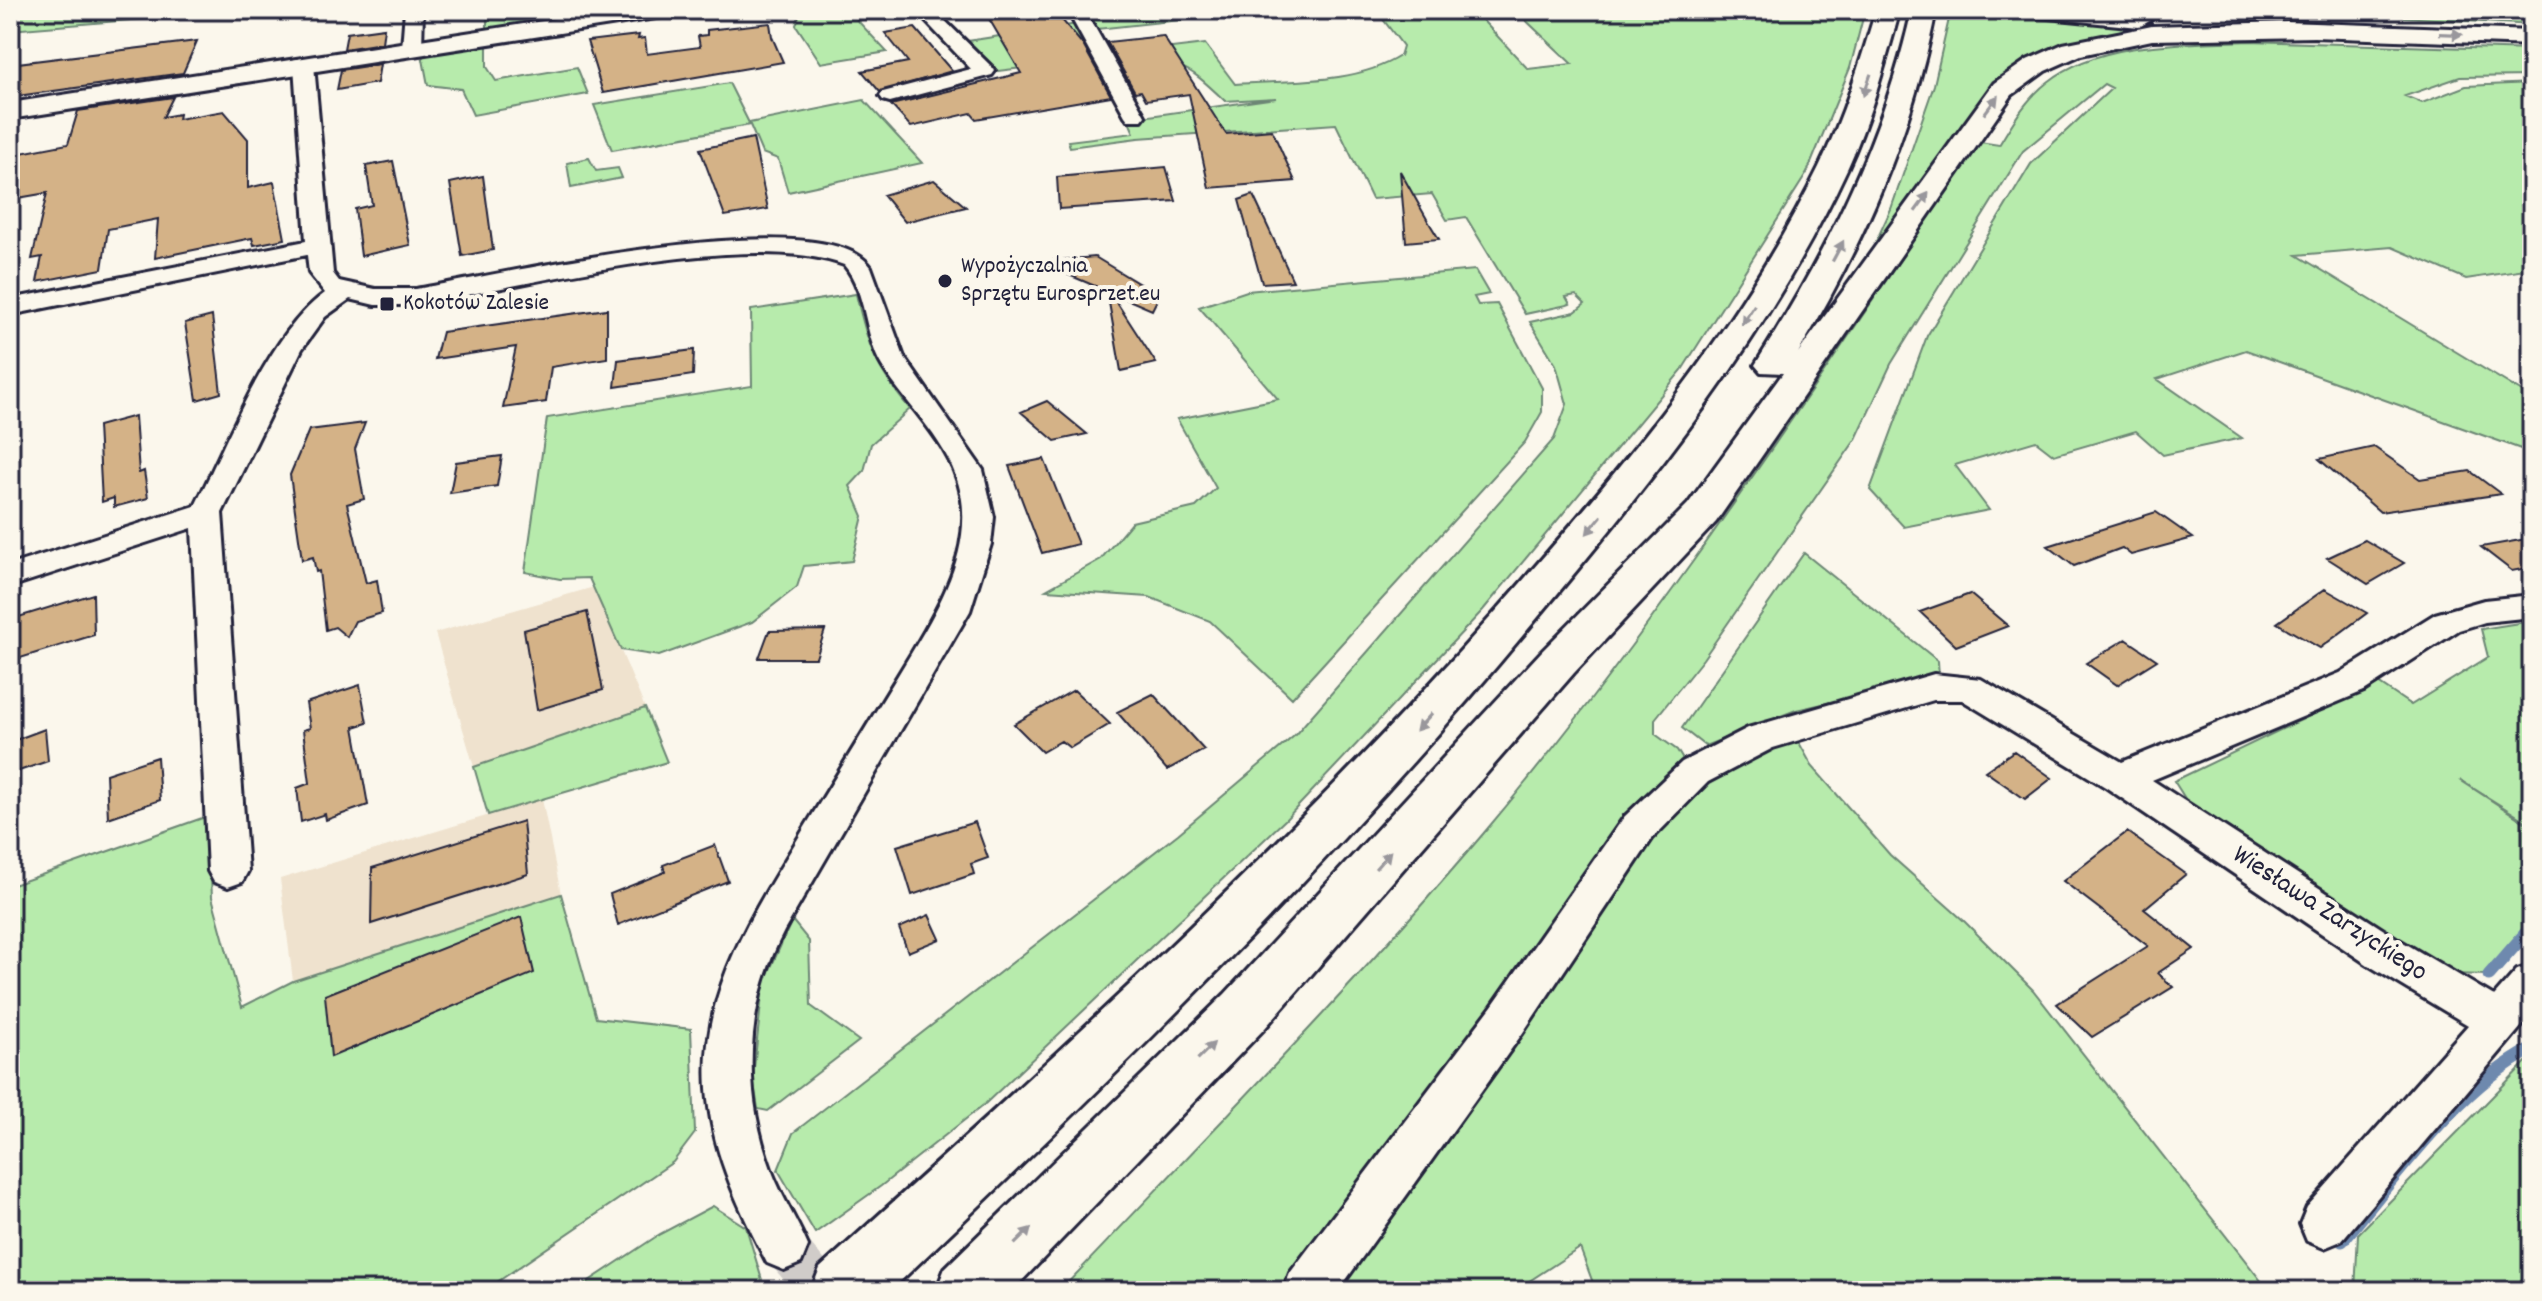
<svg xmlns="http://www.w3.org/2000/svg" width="2542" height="1301" font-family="Dekko,sans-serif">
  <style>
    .built { fill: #efe2ce }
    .green { fill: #b7ebac; stroke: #6c8674; stroke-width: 2 }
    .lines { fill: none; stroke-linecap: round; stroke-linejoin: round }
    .stream { stroke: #6e89ae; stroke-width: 13 }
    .building { fill: #d4b287; stroke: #22223b; stroke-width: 2 }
    .street-tunnel { stroke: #d0ccc9; stroke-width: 44; stroke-dasharray: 44 22; stroke-linecap: butt }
    .street-casing { stroke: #22223b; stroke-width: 6 }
    .secondary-casing { stroke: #22223b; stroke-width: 6 }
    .highway-casing { stroke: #22223b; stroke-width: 6 }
    .street { fill: #fbf7ec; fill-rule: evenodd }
    .secondary { fill: #fbf7ec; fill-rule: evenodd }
    .highway { fill: #fbf7ec; fill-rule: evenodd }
    .oneway { fill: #99979c }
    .poi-dot { fill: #22223b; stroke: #fbf7ec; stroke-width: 3 }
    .labels { text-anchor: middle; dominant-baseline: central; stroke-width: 8; stroke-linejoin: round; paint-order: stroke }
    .far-poi-label { font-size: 24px; fill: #22223b; stroke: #fbf7ec; text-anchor: start }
    .street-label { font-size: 28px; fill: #22223b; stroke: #fbf7ec }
  </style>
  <rect width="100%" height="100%" fill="#fbf7ec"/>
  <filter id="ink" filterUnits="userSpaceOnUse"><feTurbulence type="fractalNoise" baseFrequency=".0125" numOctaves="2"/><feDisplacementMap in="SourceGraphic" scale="16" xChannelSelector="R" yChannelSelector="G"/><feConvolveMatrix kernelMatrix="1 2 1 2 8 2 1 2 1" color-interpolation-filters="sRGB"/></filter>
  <g filter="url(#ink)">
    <path class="built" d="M594,587L645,708L474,767L435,633Z
      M542,799L561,894L293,981L280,879Z"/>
    <path class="green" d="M10,10H193L191,15L10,30Z
      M487,10H567V17L487,29Z
      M823,10H914L915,11L857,20L887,52L821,63L796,25L800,13Z
      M1084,10H1183L1190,19L1097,29Z
      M1376,10H1473L1528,69L1572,64L1515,10H1865L1850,68L1807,173L1682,370L1483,610L1285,820L986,1103L881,1186L815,1233L778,1170L793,1133L1178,834L1294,736L1554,439L1567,404L1556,365L1530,322L1575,312L1585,304L1576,295L1566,297L1570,304L1567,305L1525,314L1466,217L1447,220L1432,194L1372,199L1336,124L1138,138L1070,147L1068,141L1134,133L1128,119L1276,98L1225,101C1182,60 1179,60 1119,66L1113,55L1205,44L1235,84C1287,80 1354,85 1400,56L1403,46Z
      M1951,10C2026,10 2101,27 2177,30C2108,37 2055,38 1998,82L1867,261L1891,209L1934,85Z
      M2287,10H2532V25Z
      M1077,24L1095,59L998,71L968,41Z
      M2249,41L2532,50V76L2460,77L2405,96L2422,103L2466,86L2532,83V206H2522L2532,218V269L2466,279L2392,247L2297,255L2532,398V453L2246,350L2157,379L2242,438L2163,455L2136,431L2054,455L2036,441L1955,465L1989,510L1904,527L1870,490L1927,336L2031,164L2112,88L2104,84L2023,151L1891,364L1856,439L1703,659L1655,719V734L1677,750L1685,763L1295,1291H1060C1203,1140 1349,992 1483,834C1666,617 1820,376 1980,142L1999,145C2013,122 2026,99 2048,82C2101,40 2184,44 2249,41Z
      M487,44V67L496,81L577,67L588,94L473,115L461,89L428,85L422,54Z
      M729,83L749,123L864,100L922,163L788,192L778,159L762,153L750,125L612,150L594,105Z
      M589,158L596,171L618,168L622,178L571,188L567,163Z
      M1475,270L1489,294L1474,297L1478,305L1497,304L1542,388V412L1525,442L1292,698L1210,621L1149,597L1046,590L1101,559L1132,522L1196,507L1216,488L1177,419L1278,399L1199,307L1247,291Z
      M856,294C868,346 875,368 910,409L871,444L864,471L850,486L863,516L852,561L804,566L797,587L752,622L659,656L621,650L589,578L560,579L525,572L547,418L752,386L751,310Z
      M1804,553L1938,661L1939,678L1796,710L1705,746L1682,728Z
      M2532,621V825L2460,780L2532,827V928L2489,975L2446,974L2186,800L2174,781L2378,683L2411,705L2488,657L2481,629Z
      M645,708L667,762L488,815L474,767Z
      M1797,739L1812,766L1890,855L1963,920L2033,990L2269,1291H1596L1580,1248L1514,1291H1330L1634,863L1703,781Z
      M208,816L212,897L242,1007L293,981L561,894L596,1018L691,1029L695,1133L673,1162L484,1291H10V886Z
      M792,920L809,941L811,1006L859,1041L768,1111L758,1109L753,1077L763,985Z
      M2532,1056V1268L2511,1291H2355L2358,1234Z
      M713,1206L746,1227L762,1280L750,1291H574L660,1234Z"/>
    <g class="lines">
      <path class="stream" d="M2489,975L2532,926
        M2342,1241C2396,1177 2457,1088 2532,1049"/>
    </g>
    <path class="building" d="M1035,10H1049L1058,15L1083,45L1111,96L976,119L971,113L911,127L891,105L1021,73L988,17Z
      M770,23L772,37L783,62L603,93L587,41L639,35L638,39L645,38L647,54L700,47L698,36L707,35V30Z
      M384,28L382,43L344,49L347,33Z
      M915,28L952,71L880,92L862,71L908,62L885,33Z
      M1163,36L1226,134L1272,130L1295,181L1209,188L1189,94L1146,100L1141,91L1135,92L1107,42Z
      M197,41L183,73L10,97V64Z
      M380,64L377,83L337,90L341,70Z
      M173,97L163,117L179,114L178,119L224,111L248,139V188L274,182L285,239L254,245L252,238L155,258L158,219L108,229L102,269L37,282L42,257L32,259L47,193L18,198L19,192L10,194V155L68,144L78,111Z
      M753,138L768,209L725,216L700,149Z
      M393,161L410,245L361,256L355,209L372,205L366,166Z
      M1166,167L1176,201L1059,209L1057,177Z
      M1400,171L1428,221L1439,239L1406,242Z
      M483,176L493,250L462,256L450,183Z
      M934,180L966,207L905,222L883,195Z
      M1253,195L1293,281L1262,283L1239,200Z
      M1095,257L1159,296L1152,310L1110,292L1156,363L1121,371L1107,291L1038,262Z
      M607,309V358L551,367L546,402L503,408L516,347L435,359L442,332Z
      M212,316L221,393L197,400L185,323Z
      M694,350L693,375L615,387L618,360Z
      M1047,401L1087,434L1055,441L1021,412Z
      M135,416L139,473L144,471L148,498L114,507V498L102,502L98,426Z
      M365,423L355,449L364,499L347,504L366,583L377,580L382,613L355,621L347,637L335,627L326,630L319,571L316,572L313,557L302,560L290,475L309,430Z
      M2374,447L2420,479L2470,471L2501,494L2380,512L2319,459Z
      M502,456L497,486L450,493L456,462Z
      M1044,459L1078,544L1042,553L1009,466Z
      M2156,512L2193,538L2131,555L2122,548L2074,566L2048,546Z
      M2532,538V567L2512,571L2481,547Z
      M2365,540L2404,563L2368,584L2327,558Z
      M2325,589L2367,613L2320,648L2277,623Z
      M93,594L94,635L11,661L12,619Z
      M1970,594L2008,626L1956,646L1920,612Z
      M587,612L603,690L537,710L524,630Z
      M825,630L816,658H759L769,631Z
      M2126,639L2157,660L2117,685L2086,663Z
      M360,685L367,723L354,727L368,805L326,820L325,814L301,822L297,788L310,783L303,730L310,728L306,703Z
      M1074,690L1110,724L1070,748L1061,741L1042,752L1014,724Z
      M1153,694L1204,750L1167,770L1117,712Z
      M45,729L48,761L10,774V742Z
      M2014,751L2052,778L2025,799L1985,771Z
      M157,757L160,800L108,818L106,774Z
      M523,821L528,874L371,924L372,868Z
      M975,822L988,858L971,864L974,874L912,895L897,846Z
      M2127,832L2186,874L2144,909L2194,949L2158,973L2173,987L2092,1037L2057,1004L2148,946L2063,881Z
      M715,845L728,881L618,925L610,894L665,872L663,865Z
      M929,915L940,939L908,952L899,928Z
      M521,917L534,973L331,1057L325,995Z"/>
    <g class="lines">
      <path class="street-tunnel" d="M784,1246L822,1291"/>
      <defs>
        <path id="street" d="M405,10H423L422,48L412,54L402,48Z
          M915,10H934L992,67L995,71L992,75L890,102L883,100L880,96L883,92L971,69Z
          M1067,10H1085L1145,116L1142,120H1128L1125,116Z
          M304,59L314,65L333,273L339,281L375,289H416C495,276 825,199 871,267L904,357L983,470L994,517L991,544L970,611L784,931C745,1006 742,1090 771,1169C781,1196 797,1220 808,1246L801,1263L784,1270L767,1263C741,1212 714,1157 708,1099C696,995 754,912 805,827C841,768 877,710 912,652C940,606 972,549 961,494C951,443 908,408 882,366C864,336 867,292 844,265C748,228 522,286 416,305H375L350,299L325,317L302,349L222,513L248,871L242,882L228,887L214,882L208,871L192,528L10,587V565L195,506C227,443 268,334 325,293L309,273L307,255L10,315V299L306,241L294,65Z
          M2532,595V617L2485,622L2459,630L2364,691L2152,780L2398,939L2494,996L2517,970L2532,965V1014L2341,1241L2324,1248L2307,1241L2300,1224L2307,1207L2468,1025L2368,965L2107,788L1962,700H1934L1773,748L1708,782L1652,839L1522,1034L1338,1291H1283L1290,1273L1492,1006L1624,817L1682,762L1748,728L1934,674L1981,679L2122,762L2340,673L2435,614L2484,600Z"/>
        <path id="secondary" d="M615,10H674L662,17L10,119V103Z"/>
        <path id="highway" d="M1876,10H1900C1885,63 1871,117 1848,167C1769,338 1648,486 1528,629C1332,865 1112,1080 890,1291H811L820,1268C1054,1057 1287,847 1496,611C1618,473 1738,332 1819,167C1844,116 1860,63 1876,10Z
          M1912,10H1936C1912,134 1863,245 1798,353L1994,83L2027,60L2063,44L2152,26L2287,22L2532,31V45L2314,37L2152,40L2081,55L2045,71L2012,95L1716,522L1574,673L1265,1028L1012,1291H936L945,1268L1225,994L1542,651L1688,504L1783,373L1761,372L1755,365C1826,253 1883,140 1912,10Z
          M2026,10H2111L2148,15L2151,20L2139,27L2038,17Z"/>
      </defs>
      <use href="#street" class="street-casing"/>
      <use href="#secondary" class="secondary-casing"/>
      <use href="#highway" class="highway-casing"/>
      <use href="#street" class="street"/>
      <use href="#secondary" class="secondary"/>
      <use href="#highway" class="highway"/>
    </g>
    <defs><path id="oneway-solid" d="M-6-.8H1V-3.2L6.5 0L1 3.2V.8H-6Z" transform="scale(2)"/></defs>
    <g class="oneway">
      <use href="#oneway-solid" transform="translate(2451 34) rotate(2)"/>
      <use href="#oneway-solid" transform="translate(1867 85) rotate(109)"/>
      <use href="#oneway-solid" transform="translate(1991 105) rotate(-53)"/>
      <use href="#oneway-solid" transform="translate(1922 202) rotate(-54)"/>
      <use href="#oneway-solid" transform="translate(1838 251) rotate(-62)"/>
      <use href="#oneway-solid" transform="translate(1748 315) rotate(123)"/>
      <use href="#oneway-solid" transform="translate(1594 525) rotate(130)"/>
      <use href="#oneway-solid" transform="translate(1424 722) rotate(132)"/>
      <use href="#oneway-solid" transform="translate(1383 860) rotate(-49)"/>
      <use href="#oneway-solid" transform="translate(1206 1051) rotate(-45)"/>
      <use href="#oneway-solid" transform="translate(1023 1236) rotate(-45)"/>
    </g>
  </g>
  <g class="poi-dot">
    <circle cx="945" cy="281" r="8"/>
    <rect x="379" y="296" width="16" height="16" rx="4"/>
  </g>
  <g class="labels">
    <g class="far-poi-label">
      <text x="961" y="267">Wypożyczalnia<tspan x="961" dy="28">Sprzętu Eurosprzet.eu</tspan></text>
      <text x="403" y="304">Kokotów Zalesie</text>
    </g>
    <g class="street-label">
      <text transform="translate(2329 915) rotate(33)">Wiesława Zarzyckiego</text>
    </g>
  </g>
  <rect width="2542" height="1301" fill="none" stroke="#fbf7ec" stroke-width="40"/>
  <rect x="20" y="20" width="2502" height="1261" fill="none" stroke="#22223b" stroke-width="3" filter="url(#ink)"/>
</svg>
